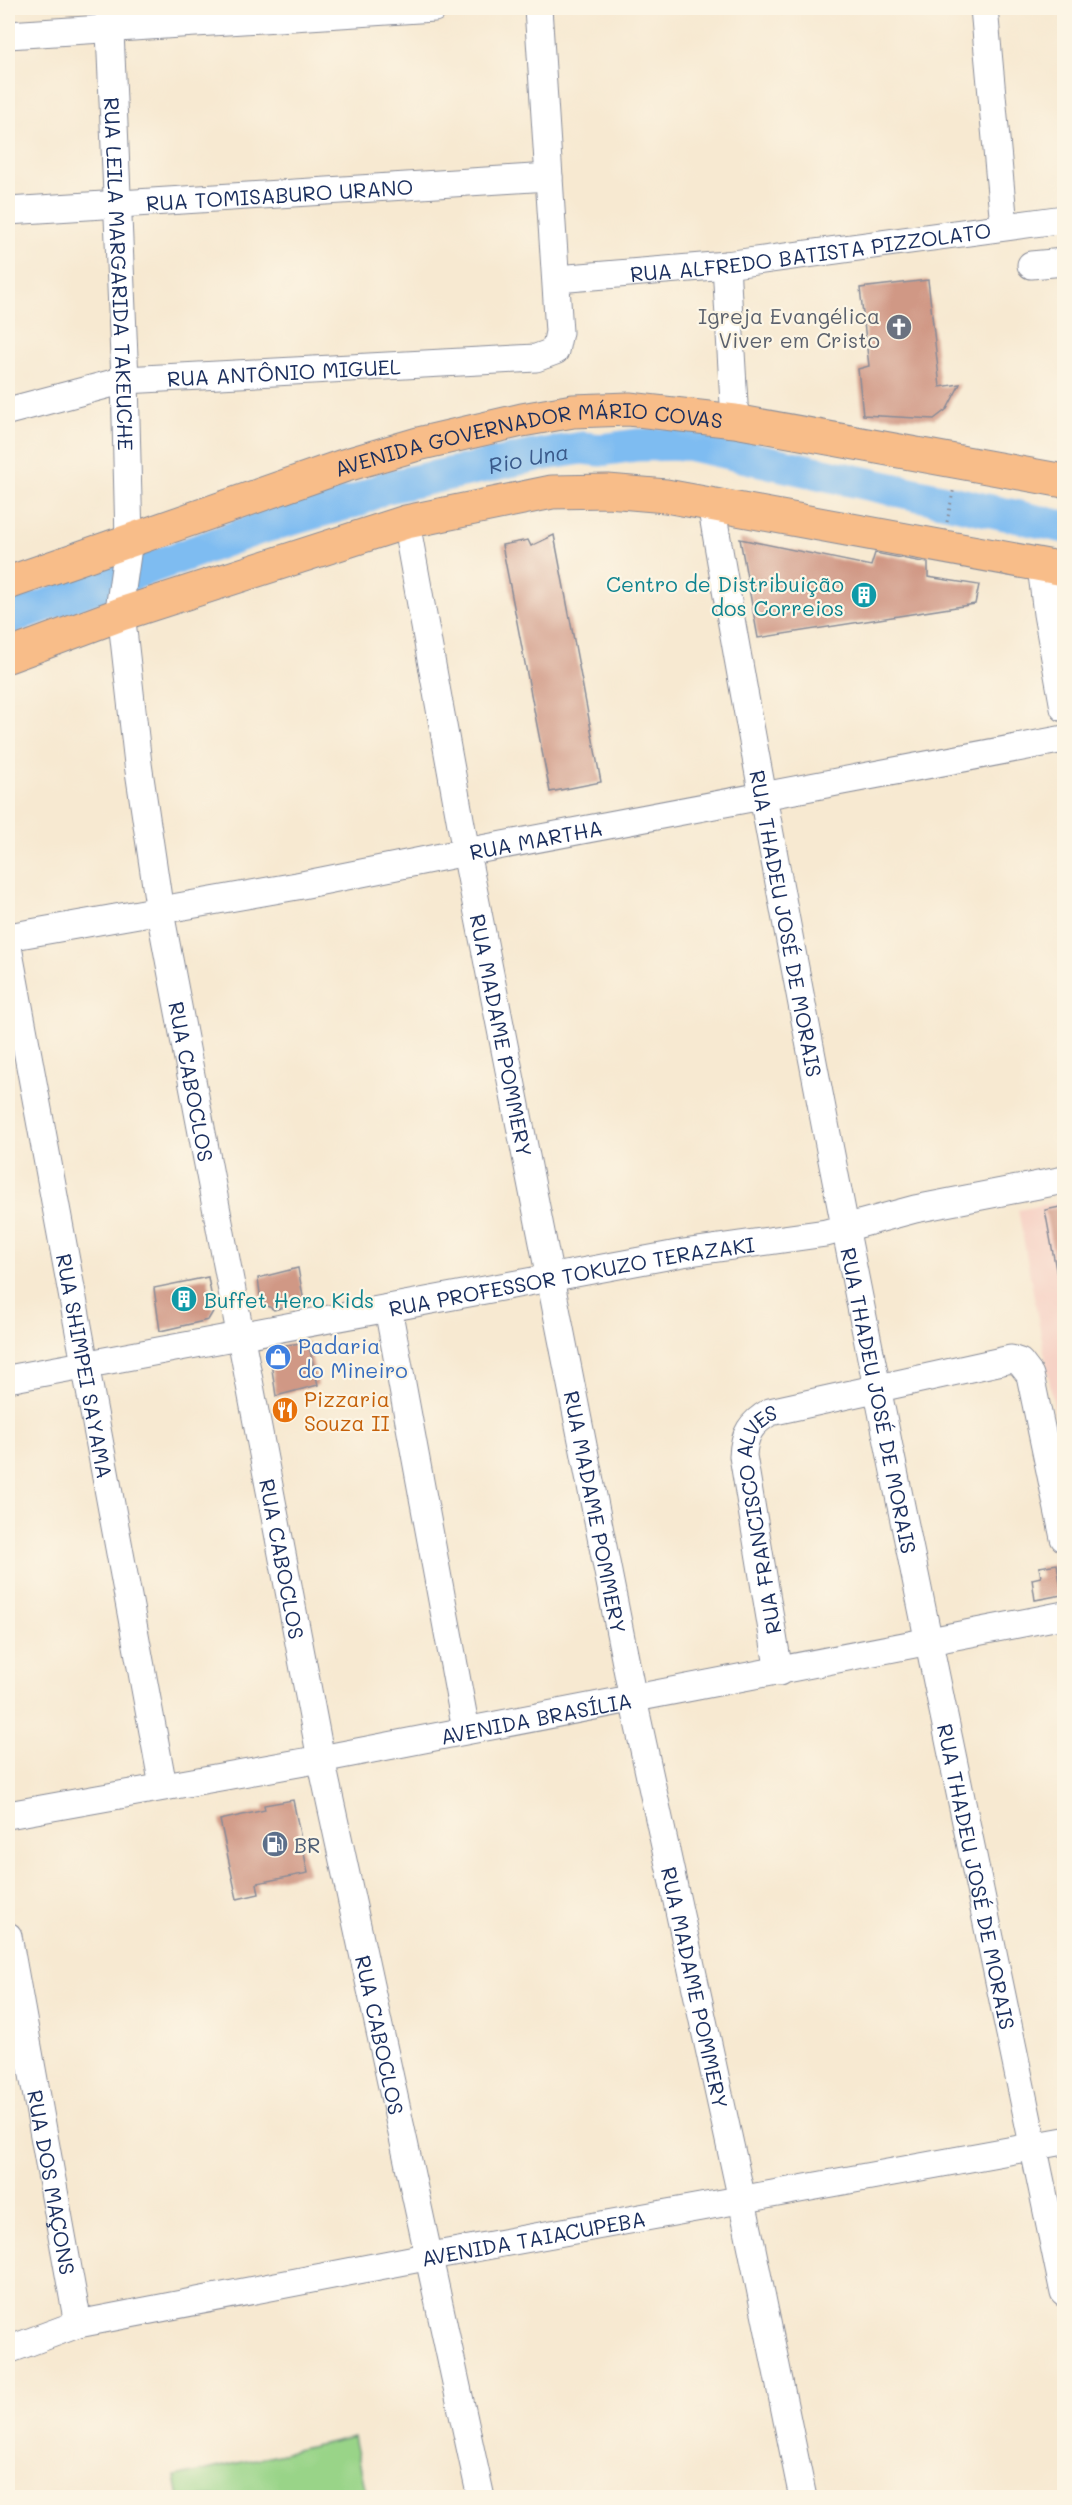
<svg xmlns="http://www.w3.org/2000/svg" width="1072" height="2505" font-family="Mali,sans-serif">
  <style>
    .built { fill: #f6d1c5 }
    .green { fill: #99d488; stroke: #5a8273; stroke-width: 1.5 }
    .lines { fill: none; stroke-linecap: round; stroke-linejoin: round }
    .river { stroke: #7ebcf1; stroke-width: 33 }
    .building { fill: #d09885 }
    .minor-casing { stroke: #898c98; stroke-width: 29 }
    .highway-casing { stroke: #898c98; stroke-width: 35 }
    .path { stroke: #898c98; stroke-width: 3; stroke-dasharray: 1.5 4.5; stroke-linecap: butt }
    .minor { stroke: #fff; stroke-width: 27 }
    .highway { stroke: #f8bd89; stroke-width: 33 }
    .labels { text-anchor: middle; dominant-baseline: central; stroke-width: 4.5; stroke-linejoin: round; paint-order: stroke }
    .street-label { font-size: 21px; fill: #1b2f5e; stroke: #fcf5e5 }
    .worship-label { font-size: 21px; fill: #5b616d; stroke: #fcf5e5; text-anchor: end }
    .culture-label { font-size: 21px; fill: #0d838f; stroke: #fcf5e5; text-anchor: end }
    .shop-label { font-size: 21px; fill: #366cbe; stroke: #fcf5e5; text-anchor: start }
    .food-label { font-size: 21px; fill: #c56008; stroke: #fcf5e5; text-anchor: start }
    .service-label { font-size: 21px; fill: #4e5e75; stroke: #fcf5e5; text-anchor: start }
    .water-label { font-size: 22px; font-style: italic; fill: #39598a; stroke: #fcf5e5 }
  </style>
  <rect width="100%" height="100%" fill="#fcf5e5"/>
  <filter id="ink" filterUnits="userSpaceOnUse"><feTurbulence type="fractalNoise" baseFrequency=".0167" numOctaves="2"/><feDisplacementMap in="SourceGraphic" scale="12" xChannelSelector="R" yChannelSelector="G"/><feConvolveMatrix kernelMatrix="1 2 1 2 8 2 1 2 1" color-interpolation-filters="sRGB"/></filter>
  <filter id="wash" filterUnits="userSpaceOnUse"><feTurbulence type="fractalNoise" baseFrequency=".008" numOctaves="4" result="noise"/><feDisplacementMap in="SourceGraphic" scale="24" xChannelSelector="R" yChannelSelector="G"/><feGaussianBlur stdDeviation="1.35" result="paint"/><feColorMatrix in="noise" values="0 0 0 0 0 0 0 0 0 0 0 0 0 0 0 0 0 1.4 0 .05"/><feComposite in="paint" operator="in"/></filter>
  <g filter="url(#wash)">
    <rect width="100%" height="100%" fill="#f7e9d1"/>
    <path class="built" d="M1064,1201V1460L1018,1210Z"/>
    <path class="green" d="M354,2437L367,2497H179L175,2477Z"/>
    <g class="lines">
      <path class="river" id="s1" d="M8,619L260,528L359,500L383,488L533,456L582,448L601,450L637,445L687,444L1064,527"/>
    </g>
    <g id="blocks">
      <path class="building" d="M928,280L940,387L960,384L947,409L934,419L863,415L858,369L869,366L860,288Z
        M554,535L601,782L550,792L502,545L528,540L531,546Z
        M740,539L871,566L875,553L928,563V577L979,585L975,604L758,638Z
        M1065,1206V1274L1057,1275L1045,1210Z
        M298,1268L304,1302L274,1310L261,1301L258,1278Z
        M208,1277L214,1310L208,1320L160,1331L154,1288Z
        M308,1342L318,1385L276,1396L270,1356L279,1346Z
        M1057,1564L1062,1595L1035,1600L1032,1579L1041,1577L1039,1567Z
        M293,1800L308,1873L257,1883L259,1894L237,1899L220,1820L265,1810L264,1805Z"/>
    </g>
  </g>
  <g filter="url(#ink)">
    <use href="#blocks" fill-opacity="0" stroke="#898c98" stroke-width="1.5"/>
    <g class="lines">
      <defs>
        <g id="minor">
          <path id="s2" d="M109,8L125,380L129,540L120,603L138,764L160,912L321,1759L481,2498"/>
          <path d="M984,8L1004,226"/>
          <path d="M8,35L434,8"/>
          <path id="s3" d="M8,211L549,177"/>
          <path d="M726,265L735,421"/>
          <path d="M1031,265L1064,262"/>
          <path id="s4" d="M557,279L726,265L1064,219"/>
          <path id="s5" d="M8,411L125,380L536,358L555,351L559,332L538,8"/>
          <path id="s6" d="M711,504C814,1104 940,1698 1064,2293"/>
          <path id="s7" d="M406,522L466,852L633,1699L742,2200L803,2498"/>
          <path d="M1041,566L1047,614L1064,708"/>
          <path id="s8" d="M8,937L297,886L466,852L1064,739"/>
          <path id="s9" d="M8,947L163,1786"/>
          <path d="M388,1308L466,1730"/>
          <path id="s10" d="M8,1379L683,1253L826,1233L915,1209L1064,1180"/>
          <path id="s11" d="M779,1672L743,1456C744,1434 751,1423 770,1412L1011,1359L1020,1362L1030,1375L1064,1538"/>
          <path id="s12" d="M8,1815L321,1759L1064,1615"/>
          <path id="s13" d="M8,1936L78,2324"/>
          <path id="s14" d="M8,2350L78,2324L431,2256L1064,2141"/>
        </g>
        <g id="highway">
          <path id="s15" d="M8,583L343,466L418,444L522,420L573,411L629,409L735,421L1064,481"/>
          <path d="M8,656L121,614L406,522L552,492L608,491L666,496L1064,569"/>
        </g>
      </defs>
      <use href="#minor" class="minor-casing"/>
      <use href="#highway" class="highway-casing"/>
      <path class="path" d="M947,522L954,487"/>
      <use href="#minor" class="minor"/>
      <use href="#highway" class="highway"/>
    </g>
  </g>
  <defs>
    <symbol id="church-disc" viewBox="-11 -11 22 22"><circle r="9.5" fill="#6b7280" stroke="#fcf5e5"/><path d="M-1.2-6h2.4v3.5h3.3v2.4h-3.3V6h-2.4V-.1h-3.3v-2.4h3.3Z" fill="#fff"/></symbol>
    <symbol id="building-disc" viewBox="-11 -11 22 22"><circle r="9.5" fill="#0f9aa8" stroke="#fcf5e5"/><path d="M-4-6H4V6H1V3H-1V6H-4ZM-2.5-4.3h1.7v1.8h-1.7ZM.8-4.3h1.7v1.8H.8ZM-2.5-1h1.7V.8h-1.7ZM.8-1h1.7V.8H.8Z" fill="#fff"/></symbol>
    <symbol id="shop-disc" viewBox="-11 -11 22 22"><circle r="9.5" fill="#3f7fe0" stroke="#fcf5e5"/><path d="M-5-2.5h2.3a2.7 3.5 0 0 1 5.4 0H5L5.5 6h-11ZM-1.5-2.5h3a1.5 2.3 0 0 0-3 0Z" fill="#fff"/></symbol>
    <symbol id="restaurant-disc" viewBox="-11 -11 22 22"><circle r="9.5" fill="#e8710a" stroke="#fcf5e5"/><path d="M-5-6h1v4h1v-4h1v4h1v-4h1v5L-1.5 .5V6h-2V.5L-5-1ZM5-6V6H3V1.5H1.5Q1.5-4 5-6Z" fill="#fff"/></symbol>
    <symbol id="fuel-disc" viewBox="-11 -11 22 22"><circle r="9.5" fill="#5c6f8a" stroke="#fcf5e5"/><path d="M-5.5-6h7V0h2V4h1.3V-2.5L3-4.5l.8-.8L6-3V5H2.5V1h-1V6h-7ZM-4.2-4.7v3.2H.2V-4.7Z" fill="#fff"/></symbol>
  </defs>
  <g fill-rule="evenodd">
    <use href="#church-disc" x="884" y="312" width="30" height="30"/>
    <use href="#building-disc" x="849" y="580" width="30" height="30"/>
    <use href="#building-disc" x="169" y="1284" width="30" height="30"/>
    <use href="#shop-disc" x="263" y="1342" width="30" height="30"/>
    <use href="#restaurant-disc" x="270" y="1395" width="30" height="30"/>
    <use href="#fuel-disc" x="260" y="1829" width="30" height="30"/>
  </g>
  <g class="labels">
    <g class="street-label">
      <text stroke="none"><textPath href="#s3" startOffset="272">RUA TOMISABURO URANO</textPath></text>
      <text stroke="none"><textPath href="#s4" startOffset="255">RUA ALFREDO BATISTA PIZZOLATO</textPath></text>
      <text stroke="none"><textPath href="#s2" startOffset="266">RUA LEILA MARGARIDA TAKEUCHE</textPath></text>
      <text stroke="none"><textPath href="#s5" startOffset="280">RUA ANTÔNIO MIGUEL</textPath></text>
      <text stroke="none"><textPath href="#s15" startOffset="544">AVENIDA GOVERNADOR MÁRIO COVAS</textPath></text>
      <text stroke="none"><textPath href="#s8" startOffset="537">RUA MARTHA</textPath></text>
      <text stroke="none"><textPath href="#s6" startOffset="426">RUA THADEU JOSÉ DE MORAIS</textPath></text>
      <text stroke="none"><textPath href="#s7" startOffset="522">RUA MADAME POMMERY</textPath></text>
      <text stroke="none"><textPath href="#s2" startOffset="1080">RUA CABOCLOS</textPath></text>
      <text stroke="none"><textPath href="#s10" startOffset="573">RUA PROFESSOR TOKUZO TERAZAKI</textPath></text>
      <text stroke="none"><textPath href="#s9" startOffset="426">RUA SHIMPEI SAYAMA</textPath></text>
      <text stroke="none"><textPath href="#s6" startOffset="912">RUA THADEU JOSÉ DE MORAIS</textPath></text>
      <text stroke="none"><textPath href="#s7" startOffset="1008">RUA MADAME POMMERY</textPath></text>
      <text stroke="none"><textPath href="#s11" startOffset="159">RUA FRANCISCO ALVES</textPath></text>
      <text stroke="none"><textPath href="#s2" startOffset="1566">RUA CABOCLOS</textPath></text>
      <text stroke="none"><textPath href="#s12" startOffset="537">AVENIDA BRASÍLIA</textPath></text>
      <text stroke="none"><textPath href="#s6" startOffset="1398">RUA THADEU JOSÉ DE MORAIS</textPath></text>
      <text stroke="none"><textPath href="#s7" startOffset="1494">RUA MADAME POMMERY</textPath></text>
      <text stroke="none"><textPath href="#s2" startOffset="2052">RUA CABOCLOS</textPath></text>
      <text stroke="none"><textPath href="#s13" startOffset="250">RUA DOS MAÇONS</textPath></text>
      <text stroke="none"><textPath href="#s14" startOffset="538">AVENIDA TAIACUPEBA</textPath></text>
    </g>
    <g class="worship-label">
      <text x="880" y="315">Igreja Evangélica<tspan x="880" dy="24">Viver em Cristo</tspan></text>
    </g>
    <g class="culture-label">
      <text x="844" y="583">Centro de Distribuição<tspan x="844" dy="24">dos Correios</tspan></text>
      <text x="204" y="1299" text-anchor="start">Buffet Hero Kids</text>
    </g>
    <g class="shop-label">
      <text x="298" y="1345">Padaria<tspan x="298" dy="24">do Mineiro</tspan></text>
    </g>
    <g class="food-label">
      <text x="304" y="1398">Pizzaria<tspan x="304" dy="24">Souza II</tspan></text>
    </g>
    <g class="service-label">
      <text x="294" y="1844">BR</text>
    </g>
    <g class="water-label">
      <text stroke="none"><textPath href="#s1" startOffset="546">Rio Una</textPath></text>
    </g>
  </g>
  <rect width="1072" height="2505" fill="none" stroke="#fcf5e5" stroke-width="30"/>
</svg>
